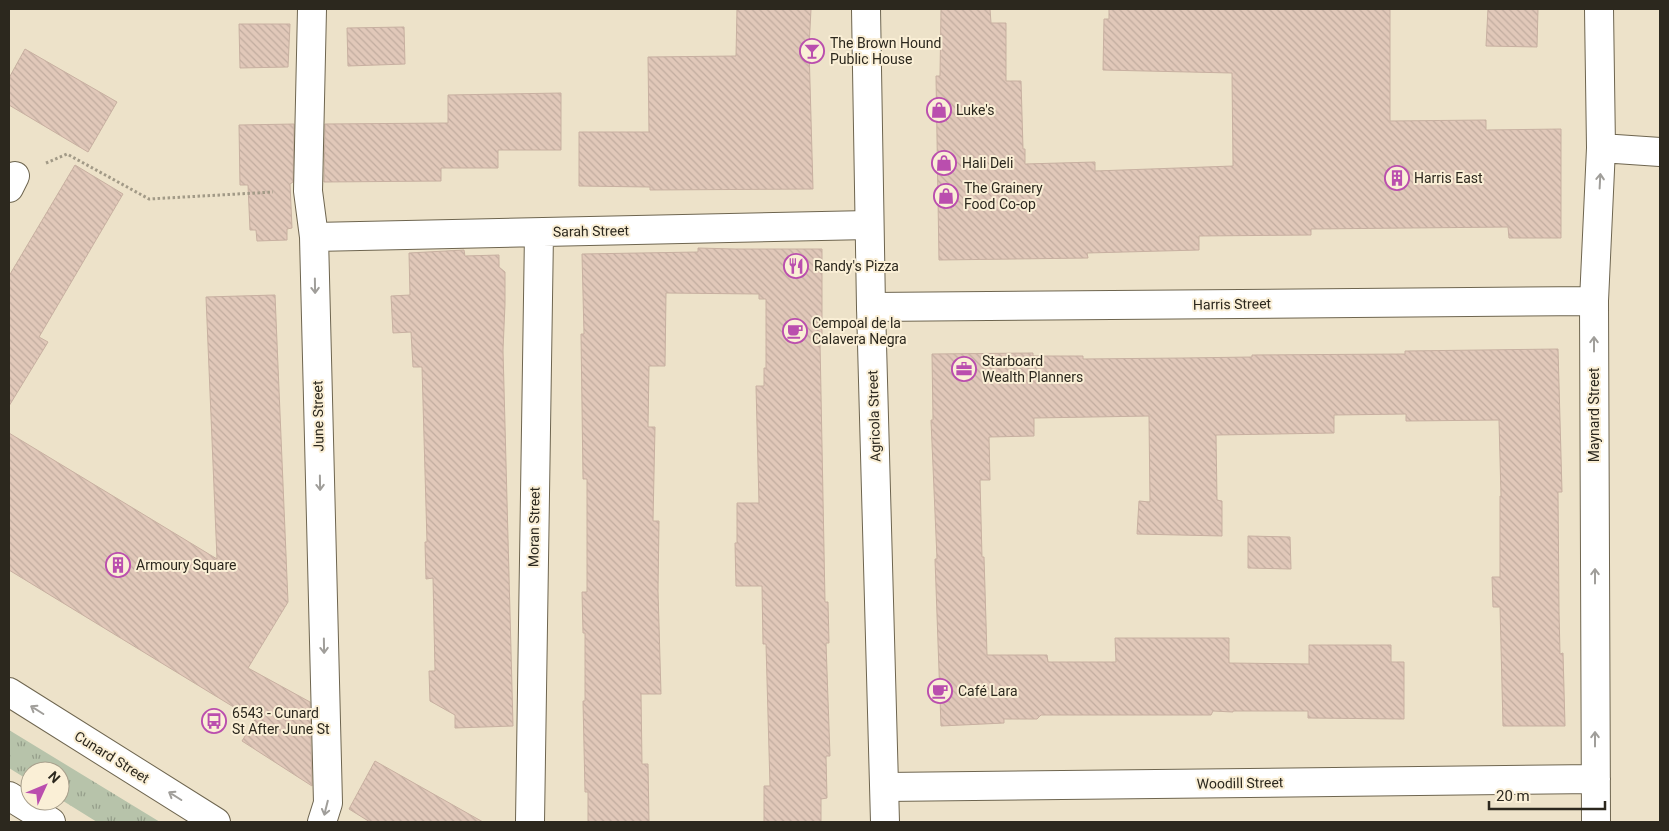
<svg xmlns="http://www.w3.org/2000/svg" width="1669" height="831" font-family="Roboto,sans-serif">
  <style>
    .grass { fill: url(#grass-tufts) }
    .building { fill: url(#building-back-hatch); stroke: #c8b0a1 }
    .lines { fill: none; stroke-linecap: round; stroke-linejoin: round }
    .minor-casing { stroke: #6e654f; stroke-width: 30 }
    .tertiary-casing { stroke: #6e654f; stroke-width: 30 }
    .secondary-casing { stroke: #6e654f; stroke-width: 30 }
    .path { stroke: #a29a87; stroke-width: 3; stroke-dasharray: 2.5 2.5; stroke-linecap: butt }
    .minor { stroke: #fff; stroke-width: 28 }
    .tertiary { stroke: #fff; stroke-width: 28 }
    .secondary { stroke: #fff; stroke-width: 28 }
    .oneway { stroke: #a09e9a }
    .labels { text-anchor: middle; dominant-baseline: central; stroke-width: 4; stroke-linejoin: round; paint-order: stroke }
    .poi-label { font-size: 14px; fill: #2c281e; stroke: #faefd6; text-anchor: start }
    .street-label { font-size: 14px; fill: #2c281e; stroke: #faefd6 }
  </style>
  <defs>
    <pattern id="grass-tufts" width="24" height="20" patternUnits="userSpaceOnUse" patternTransform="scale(1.25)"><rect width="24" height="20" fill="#b7c3aa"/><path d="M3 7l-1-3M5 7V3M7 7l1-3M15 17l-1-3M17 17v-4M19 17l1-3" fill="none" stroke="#959e8a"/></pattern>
    <pattern id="building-back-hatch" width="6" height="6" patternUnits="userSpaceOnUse" patternTransform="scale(1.25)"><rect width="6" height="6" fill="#e1c8b9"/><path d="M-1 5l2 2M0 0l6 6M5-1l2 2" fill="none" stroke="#c1ac9f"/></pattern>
  </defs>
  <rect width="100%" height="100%" fill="#ede2c9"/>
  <path class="grass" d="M9,730L160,822H97L60,799V771H30V781L9,768Z"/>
  <path class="building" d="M737,9H811L809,48L813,189L650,190V187L579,186V132H649L648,57L736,56Z
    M941,9H990L991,23H1006V81H1021L1023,149H1025V164L1095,162V171L1233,166L1232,73L1103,70L1104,19H1109V9H1390V121L1486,120V130L1561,129V238H1509L1508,227L1311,229V235L1199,236V250L1087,253L1088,258L939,260L936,76H940Z
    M1488,9H1538L1537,47L1486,46Z
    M239,24H290L288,67L240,68Z
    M404,27L405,64L348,66L347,28Z
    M25,49L117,102L88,152L9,105V78Z
    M561,93V150H498V168H441V181L324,182L325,124L448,123V95Z
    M294,124L293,182L290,184L292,228L287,229V240L257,241L256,230H250L248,185H240L239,125Z
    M75,165L123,194L39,337L48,342L9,406V276Z
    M698,248L735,249H822V342H820L825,602H828L829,643H826L830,756H826L827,798L821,799V822H764V786H770L766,644H763L762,586H736L735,543H737V503H759L756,386H764V368H766V299H759V294L666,293L665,366H649L648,427H655L653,521H659L658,591L661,694H641L642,764H648L649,822H588V792H585L583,701H585V633H583L582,592H587V479H583L581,334H584L582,254L698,252Z
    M464,250L465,256L499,255V267L505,272V304L503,350L513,726L455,728V715L430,701L429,671H435L433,578L426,579L425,542H427L422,367H413L411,332L393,333L391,296L410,295L409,253Z
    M275,295L288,602L248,668L310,702L312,786L242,741L255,720L9,570V433L217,559L206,297Z
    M1558,349L1562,492H1558L1559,611L1560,654L1563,653L1565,726H1503L1500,607H1493L1492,577H1500V496H1501L1499,420L1406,421V414L1334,415V433L1216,435L1217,500L1222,501V536L1137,534L1139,501L1150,502L1149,416L1034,418V436L989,437L990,480H980L982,557H984L987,655H1047L1048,662H1116L1115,638H1229V663L1309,664V645H1391V662H1404V719L1308,718V711H1233V712L1213,711L1211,715H1041L1037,719H1004V723L941,726L935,559H937L931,420H933L932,354L1033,353V356H1083V359L1183,358L1252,357V355L1405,354V351Z
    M1248,536L1290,537L1291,569L1248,568Z
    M375,761L483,822H370L349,809Z"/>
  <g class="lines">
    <defs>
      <path id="minor" d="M312,9L308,191L314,237L328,803L322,822
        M1601,148L1660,152
        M9,188L15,176
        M314,237L869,225
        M871,307L1594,301
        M885,787L1596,779
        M530,822L539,233
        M1596,822L1594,301L1601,148L1599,9"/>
      <path id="tertiary" d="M866,9L871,307L885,822"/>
      <path id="secondary" d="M9,692L216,822
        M9,796L51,822"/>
    </defs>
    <use href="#minor" class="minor-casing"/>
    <use href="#tertiary" class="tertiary-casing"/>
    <use href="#secondary" class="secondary-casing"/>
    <path class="path" d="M46,163L67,154L149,199L273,192"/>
    <use href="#minor" class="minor"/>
    <use href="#tertiary" class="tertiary"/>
    <use href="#secondary" class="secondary"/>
  </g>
  <defs><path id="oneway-shaft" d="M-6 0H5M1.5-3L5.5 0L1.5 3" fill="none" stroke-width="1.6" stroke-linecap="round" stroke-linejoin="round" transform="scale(1.25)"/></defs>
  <g class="oneway">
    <use href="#oneway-shaft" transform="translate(1600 181) rotate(-87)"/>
    <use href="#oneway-shaft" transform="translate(315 286) rotate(89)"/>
    <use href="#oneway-shaft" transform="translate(1594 344) rotate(-90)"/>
    <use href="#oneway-shaft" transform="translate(320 483) rotate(89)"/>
    <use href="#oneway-shaft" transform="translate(1595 576) rotate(-90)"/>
    <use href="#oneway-shaft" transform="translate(324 646) rotate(89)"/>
    <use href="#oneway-shaft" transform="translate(37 710) rotate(-148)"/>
    <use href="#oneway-shaft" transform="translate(1595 739) rotate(-90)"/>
    <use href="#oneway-shaft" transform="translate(175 796) rotate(-148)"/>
    <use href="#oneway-shaft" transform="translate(326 808) rotate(104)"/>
  </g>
  <defs>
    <symbol id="bar-ring" viewBox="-11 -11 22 22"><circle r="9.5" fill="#faefd6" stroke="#ba4eae" stroke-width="1.5"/><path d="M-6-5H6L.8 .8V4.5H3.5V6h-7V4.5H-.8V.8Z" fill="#ba4eae"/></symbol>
    <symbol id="shop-ring" viewBox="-11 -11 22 22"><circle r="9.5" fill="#faefd6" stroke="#ba4eae" stroke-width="1.5"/><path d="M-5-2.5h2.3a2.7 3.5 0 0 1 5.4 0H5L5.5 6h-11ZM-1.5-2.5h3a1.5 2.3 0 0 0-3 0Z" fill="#ba4eae"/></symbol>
    <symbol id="building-ring" viewBox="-11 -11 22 22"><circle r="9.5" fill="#faefd6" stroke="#ba4eae" stroke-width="1.5"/><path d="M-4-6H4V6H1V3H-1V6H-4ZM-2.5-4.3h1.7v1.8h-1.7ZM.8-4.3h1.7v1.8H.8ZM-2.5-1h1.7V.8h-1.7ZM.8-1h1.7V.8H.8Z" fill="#ba4eae"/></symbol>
    <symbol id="restaurant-ring" viewBox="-11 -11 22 22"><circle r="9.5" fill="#faefd6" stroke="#ba4eae" stroke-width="1.5"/><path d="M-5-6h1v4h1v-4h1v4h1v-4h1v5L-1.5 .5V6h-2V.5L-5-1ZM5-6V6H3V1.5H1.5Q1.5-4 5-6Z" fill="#ba4eae"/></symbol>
    <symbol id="cafe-ring" viewBox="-11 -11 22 22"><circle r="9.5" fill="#faefd6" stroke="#ba4eae" stroke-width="1.5"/><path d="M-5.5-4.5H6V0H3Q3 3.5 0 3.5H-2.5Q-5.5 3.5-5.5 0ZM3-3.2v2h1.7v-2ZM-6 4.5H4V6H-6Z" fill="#ba4eae"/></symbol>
    <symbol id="office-ring" viewBox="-11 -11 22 22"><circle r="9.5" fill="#faefd6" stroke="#ba4eae" stroke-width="1.5"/><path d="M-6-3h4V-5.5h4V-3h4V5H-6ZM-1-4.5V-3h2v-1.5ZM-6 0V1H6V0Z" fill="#ba4eae"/></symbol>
    <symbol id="bus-ring" viewBox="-11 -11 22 22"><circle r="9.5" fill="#faefd6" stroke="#ba4eae" stroke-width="1.5"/><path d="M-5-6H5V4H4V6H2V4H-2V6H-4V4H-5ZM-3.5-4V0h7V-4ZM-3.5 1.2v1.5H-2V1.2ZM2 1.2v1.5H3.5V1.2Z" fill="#ba4eae"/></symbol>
  </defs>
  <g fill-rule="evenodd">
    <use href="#bar-ring" x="798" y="37" width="28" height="28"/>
    <use href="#shop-ring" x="925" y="96" width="28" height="28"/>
    <use href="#shop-ring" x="930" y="149" width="28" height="28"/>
    <use href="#building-ring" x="1383" y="164" width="28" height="28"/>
    <use href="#shop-ring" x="932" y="182" width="28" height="28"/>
    <use href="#restaurant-ring" x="782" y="252" width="28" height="28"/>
    <use href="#cafe-ring" x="781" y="317" width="28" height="28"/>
    <use href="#office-ring" x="950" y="355" width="28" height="28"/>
    <use href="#building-ring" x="104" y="551" width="28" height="28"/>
    <use href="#cafe-ring" x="926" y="677" width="28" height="28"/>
    <use href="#bus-ring" x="200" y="707" width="28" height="28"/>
  </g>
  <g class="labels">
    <g class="poi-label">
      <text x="830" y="43">The Brown Hound<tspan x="830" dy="16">Public House</tspan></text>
      <text x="956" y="110">Luke's</text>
      <text x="962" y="163">Hali Deli</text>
      <text x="1414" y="178">Harris East</text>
      <text x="964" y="188">The Grainery<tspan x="964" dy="16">Food Co-op</tspan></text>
      <text x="814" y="266">Randy's Pizza</text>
      <text x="812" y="323">Cempoal de la<tspan x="812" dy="16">Calavera Negra</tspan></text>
      <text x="982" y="361">Starboard<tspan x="982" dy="16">Wealth Planners</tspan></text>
      <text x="136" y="565">Armoury Square</text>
      <text x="958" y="691">Café Lara</text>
      <text x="232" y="713">6543 - Cunard<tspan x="232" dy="16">St After June St</tspan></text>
    </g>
    <g class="street-label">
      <text transform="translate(591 231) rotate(-1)">Sarah Street</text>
      <text transform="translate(1232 304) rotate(-1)">Harris Street</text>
      <text transform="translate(1594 415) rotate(-90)">Maynard Street</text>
      <text transform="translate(318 416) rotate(-91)">June Street</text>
      <text transform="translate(874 416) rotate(-92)">Agricola Street</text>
      <text transform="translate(534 527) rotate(-89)">Moran Street</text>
      <text transform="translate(112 757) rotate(32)">Cunard Street</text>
      <text transform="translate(1240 783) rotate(-1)">Woodill Street</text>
    </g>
  </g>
  <rect width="1669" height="831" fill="none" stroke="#2c281e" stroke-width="20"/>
  <g transform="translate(45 786) rotate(46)"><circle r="24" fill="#faefd6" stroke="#a89f8c"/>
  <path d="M0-4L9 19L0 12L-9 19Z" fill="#ba4eae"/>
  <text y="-8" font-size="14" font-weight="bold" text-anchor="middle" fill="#2c281e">N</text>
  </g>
  <path d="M1489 801v8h116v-8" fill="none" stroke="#2c281e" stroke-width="2.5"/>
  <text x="1496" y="801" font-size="15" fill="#2c281e" stroke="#faefd6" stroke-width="4" paint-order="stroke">20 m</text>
</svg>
